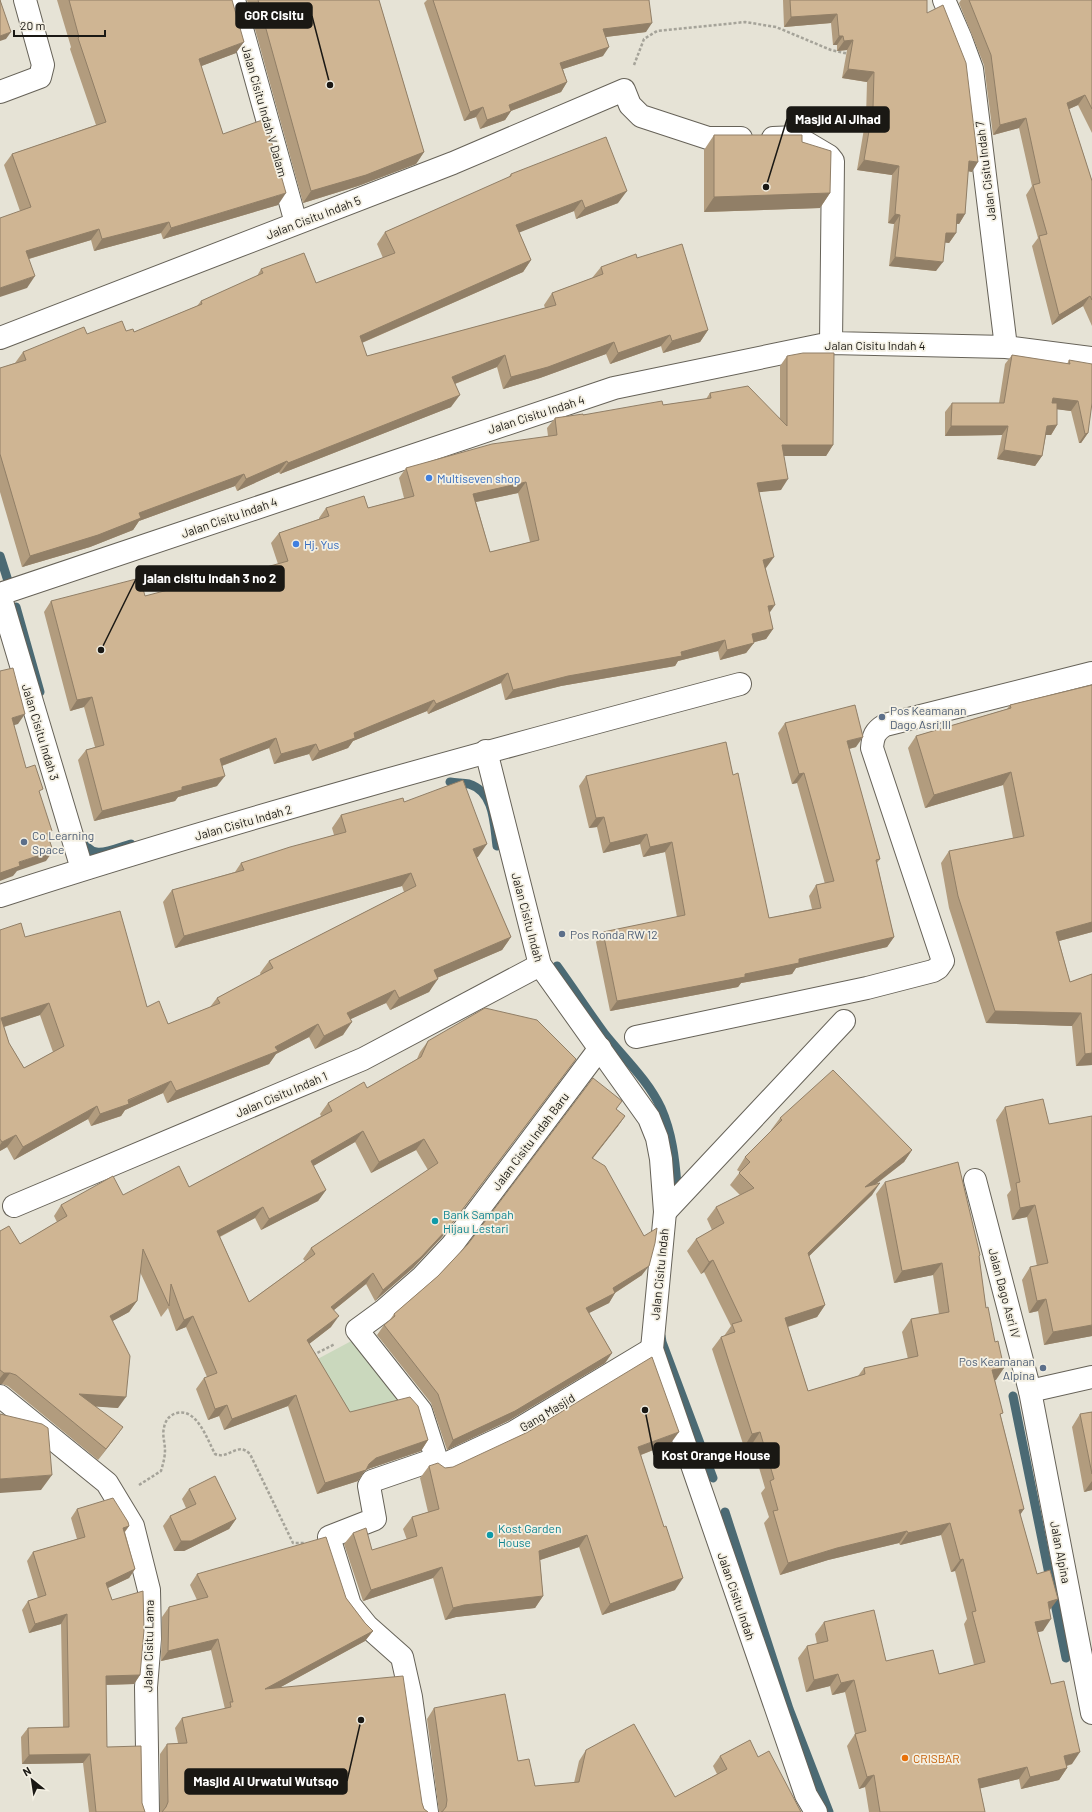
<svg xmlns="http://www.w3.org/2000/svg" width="1092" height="1812" font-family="Barlow,sans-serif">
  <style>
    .green { fill: #cad8bd }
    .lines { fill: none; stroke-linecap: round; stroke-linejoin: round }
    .stream { stroke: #4b6a74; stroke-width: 9 }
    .minor-casing { stroke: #666258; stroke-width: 24 }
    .tertiary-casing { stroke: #666258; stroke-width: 24 }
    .path { stroke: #a5a399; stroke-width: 2.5; stroke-dasharray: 3 2; stroke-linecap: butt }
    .minor { stroke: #fff; stroke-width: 22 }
    .tertiary { stroke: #fff; stroke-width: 22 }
    .wall { fill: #b29c7e; fill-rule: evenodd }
    .shaded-wall { fill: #917f67 }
    .building { fill: #cfb593; stroke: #917f67; fill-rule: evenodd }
    .shop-dot { fill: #3f7fe0; stroke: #f4f0e3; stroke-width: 1.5 }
    .service-dot { fill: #5c6f8a; stroke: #f4f0e3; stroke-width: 1.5 }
    .culture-dot { fill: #0f9aa8; stroke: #f4f0e3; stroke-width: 1.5 }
    .food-dot { fill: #e8710a; stroke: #f4f0e3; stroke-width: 1.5 }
    .labels { text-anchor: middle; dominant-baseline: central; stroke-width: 3.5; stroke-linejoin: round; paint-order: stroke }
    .street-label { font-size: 12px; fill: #1a1814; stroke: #f4f0e3 }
    .shop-label { font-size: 12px; fill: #366cbe; stroke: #f4f0e3; text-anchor: start }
    .service-label { font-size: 12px; fill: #4e5e75; stroke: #f4f0e3; text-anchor: start }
    .culture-label { font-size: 12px; fill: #0d838f; stroke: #f4f0e3; text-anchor: start }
    .food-label { font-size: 12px; fill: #c56008; stroke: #f4f0e3; text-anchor: start }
    .leader { fill: none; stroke: #1a1814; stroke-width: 1.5 }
    .callout-dot { fill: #1a1814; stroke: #f4f0e3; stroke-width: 1.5 }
    .callout { fill: #1a1814; stroke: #1a1814; stroke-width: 1.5 }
    .callout-label { font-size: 13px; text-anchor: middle; font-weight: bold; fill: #fff }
  </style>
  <rect width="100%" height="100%" fill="#e6e3d6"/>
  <path class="green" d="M357,1338L410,1403L352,1418L312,1362Z"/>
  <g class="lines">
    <path class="stream" d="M0,556L9,584
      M16,607L40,692
      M450,782C456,783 463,783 469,784C495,792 494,825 497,846
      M82,837C89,863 113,849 131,844
      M557,966C573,988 588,1011 604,1033C623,1057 648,1080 661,1108C672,1133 675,1159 677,1185
      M661,1336L662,1342L713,1478
      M1013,1396L1066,1658
      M725,1512L789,1709L829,1812"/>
    <defs>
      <path id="minor" d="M234,0L296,223
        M944,0L961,39L972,69L1006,347
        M0,92L40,77L43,65L25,0
        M773,138L797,137L829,156L833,161L831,343
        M0,338L453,163L624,90L630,105L641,116L708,138H741
        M0,594L614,388L831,343L1006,347L1092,358
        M0,595L82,869
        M0,896C244,817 492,750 740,684
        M636,1037L867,988L933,971L938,968L943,961L872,748C873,736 875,731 885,725L1092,673
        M600,1048L452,1245L422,1277L383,1311L357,1330L421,1411L439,1467L514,1432L652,1349
        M975,1180L1030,1391
        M14,1206L363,1059L540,965
        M665,1212L844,1021
        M0,1396L107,1483L133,1526L149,1590L150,1639L146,1687L148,1812
        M427,1812L411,1697L402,1657L367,1626L350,1605L329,1537L375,1519L369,1486L372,1481L436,1459"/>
      <path id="tertiary" d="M486,751L540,965L649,1118L657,1138L661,1159L665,1212L652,1349L806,1795L816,1812
        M1092,1377L1030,1391L1092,1713"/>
    </defs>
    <use href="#minor" class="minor-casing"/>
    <use href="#tertiary" class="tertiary-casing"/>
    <path class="path" d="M634,65L644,39L657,31L745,22L776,27L831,50L849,54
      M313,1355L335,1344
      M139,1485L161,1471C163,1464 165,1457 165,1450C165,1443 162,1435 164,1428C165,1421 169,1415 177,1413C197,1408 207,1439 215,1454C229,1460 237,1441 250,1454L293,1543H304"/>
    <use href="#minor" class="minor"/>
    <use href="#tertiary" class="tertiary"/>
  </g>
  <path class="wall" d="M57,0H232L236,53L201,66L223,134L278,205L163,239L161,233L94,251L91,240L29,259L27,288L20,211L4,165L12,154L96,125L70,49L71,47Z
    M247,0H379L424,152L416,164L358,186L303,203Z
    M427,0H649L646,32L606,37L603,56L563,69L567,82L561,92L511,111L505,120L480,129L476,117L464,121L424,3Z
    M783,0H927V13L972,172L968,171L965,214L959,224H956V233L949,243L945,242L936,271L889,266L894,224L888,223L892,175L857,170L866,117L867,82L842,78L847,50L837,51V45H833L831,23L784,27Z
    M961,0H1092V133L1078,105L1069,109L1092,181V326L1083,306L1052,325L1032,246L1038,238L1026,195L1032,186L1019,128L993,135L984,65L959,3Z
    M714,135L802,142L830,193L820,208L704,212V150Z
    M511,174L618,203L576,219L574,211L519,232L531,260L523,272L362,343L367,356L545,308L544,305L552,293L592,278L601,267L637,258L708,330L700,342L663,353L661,346L610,364L606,354L540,378L503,389L497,367L455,384L451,407L280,474L279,472L237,491L235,486L139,521L133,530L90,547L22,567L0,492V368L15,363L23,352L87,334L126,331L134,332L197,306L201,301L257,276L261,269L316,283L383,258L377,244L385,232L508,178Z
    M1012,355L1067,364L1069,360L1088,433L1081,443H1079L1071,411L1057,409V425L1051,435H1046L1042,456L1035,466L997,459L1002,435L945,436V412L952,403H999L1005,364Z
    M787,356L833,445L826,456H784L781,490L759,492L766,568L769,613L773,629L766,639L754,642L746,653L720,660L718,651L678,661L675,666L561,686L505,700L501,683L428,714L427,711L353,741L348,748L312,761L309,754L274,764L269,748L222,766L217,786L178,797L175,801L94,821L78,760L86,750L95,747L84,707L70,711L44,612L51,601L145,596L188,589L278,564L271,543L279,533L319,519V518L326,508H368L404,498L399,478L406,468L548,436L547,428L555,418L583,415L663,405L706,399L710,393L780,418V366ZM518,493L530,542L490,552L476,502Z
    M1092,685V932L1059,941L1070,982L1092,974V1065L1076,1066L1072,1026L986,1023L949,908L941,863L949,851L1013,838L1003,785L925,808L908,748L916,736L1007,709L1010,705Z
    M785,723L856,747L849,749L880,859L877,863L894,937L887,947L796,968L792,974L741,983L738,987L610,1011L596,942L603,932L677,917L665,852L643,857L640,844L603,853L597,827L589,828L579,786L586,776L733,775L769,918L812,909L809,896L816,885L825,884L797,783L792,784L778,733Z
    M404,802L478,857H476L511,937L502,950L437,978L429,992L390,1010L386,1003L350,1019L343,1035L315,1049L309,1037L276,1054L269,1064L167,1103L163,1093L125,1110L121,1116L91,1126L88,1119L14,1160L7,1147L0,1151V930L25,937L147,1007L168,1024L210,1007L217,998L261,975L260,973L269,961L404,892L402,886L175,948L163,902L172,890L235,872L241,863L334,835L332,828L341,815ZM40,1015L53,1052L24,1068L9,1043L4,1027Z
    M428,1041L576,1059L442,1237L413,1268L375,1301L366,1284L334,1310L331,1327L309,1344L350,1412L428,1440L421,1451L368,1469L364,1472L358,1481L317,1494L288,1406L224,1430L219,1416L208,1420L196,1389L204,1378L207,1377L186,1327L176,1331L168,1308L161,1317L140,1272L137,1301L129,1312L112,1321L118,1408L96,1406L115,1438L98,1460L8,1386L2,1384H0V1231L20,1244L57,1222L54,1216L61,1205L123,1195L189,1187L321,1116L320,1114L328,1103L367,1088L417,1059L420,1052ZM355,1142L371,1173L416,1150L428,1170L311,1248L303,1259L305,1261L249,1302L220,1237L255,1218L261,1230L318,1201L326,1190L313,1166Z
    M622,1101L616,1109L625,1116L618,1126L593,1158L642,1275L615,1293L609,1303L589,1313L612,1353L605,1363L508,1421L447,1450L431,1403L377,1335L384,1325L389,1321L394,1314L438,1276Z
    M1005,1107L1049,1124L1092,1336L1044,1345L1038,1311L1029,1313L1022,1280L1030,1267L1037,1266L1027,1217L1012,1220L1007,1195L1011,1190L996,1120Z
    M780,1118L912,1150L904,1162L875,1185L872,1195L809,1256L825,1305L817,1317L788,1327L808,1391L858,1376L864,1368L908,1359L902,1332L911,1319L939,1314L933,1275L894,1283L876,1194L885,1182L979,1258L996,1380H995L1001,1417L1024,1509L1020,1514L1037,1574L1050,1610L1043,1631L1037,1632L1072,1764L1067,1766V1768L1059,1780L1021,1789L1019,1779L980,1788L985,1812H869L865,1787L859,1789L847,1746L855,1734L845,1692L832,1695L830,1686L806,1692L798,1658L807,1646L817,1644L815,1634L824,1622L886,1661L939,1674L974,1665L964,1624L967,1619L955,1571L951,1572L941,1535L900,1545L899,1543L828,1560L780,1575L764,1523L769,1517L761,1493L765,1488L752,1444L744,1447L712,1349L721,1337L724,1336L731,1326L704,1272L701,1274L687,1251L696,1239L712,1230L707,1219L716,1207L740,1195L730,1185L740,1172L737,1170L745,1157L772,1131L771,1130Z
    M1092,1412V1490L1084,1492L1072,1427L1080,1414Z
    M671,1443L641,1455L675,1590L602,1615L579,1547L540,1560L543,1596L535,1608L456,1617L445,1620L433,1578L363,1601L344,1544L353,1533L372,1550L407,1540L403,1529L412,1517L428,1512L420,1478L429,1466L445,1468Z
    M189,1489L236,1519L229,1529L184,1551H174L163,1526L170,1516L186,1508L182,1499Z
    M77,1509L129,1526L125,1532L135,1569L129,1578L108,1588L140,1675L134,1684L106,1685L107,1747L142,1803L145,1812H89L83,1763L22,1764L21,1737L28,1728L63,1727L61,1624L29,1633L22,1610L28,1601L38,1598L27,1561L33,1552L77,1539L71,1518Z
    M197,1574L346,1598L365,1623L373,1631L365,1641L279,1688L422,1803L424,1809L428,1812H160V1754L167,1744L178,1743L175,1728L182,1718L225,1709L211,1650L161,1661L162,1617L169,1607L197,1600L190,1585Z
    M434,1708L518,1761L535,1786L574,1783L579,1761L586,1750L675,1797L717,1774L713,1766L720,1756L758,1757L801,1812H439L427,1719Z"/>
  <path class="shaded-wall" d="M837,14L831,23L784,27L791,17Z
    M652,23L646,32L597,38L603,29Z
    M11,32L6,39L0,41V36Z
    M839,36H843L837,45H833Z
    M853,40L847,50L837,51L844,41Z
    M244,42L236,53L191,70L199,59Z
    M609,47L603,56L554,72L560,63Z
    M848,69L874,72L867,82L842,78Z
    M567,82L561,92L503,114L509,105Z
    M1085,95L1078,105L1060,113L1067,103Z
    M483,107L476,117L464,121L470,112Z
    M511,111L505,120L480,129L487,120Z
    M1026,118L1019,128L993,135L1000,125Z
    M424,152L416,164L358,186L303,203L311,191Z
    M864,160L899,166L892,175L857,170Z
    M969,161L978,162L972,172L962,170Z
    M627,191L618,203L576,219L585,208Z
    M286,193L278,205L163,239L171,228Z
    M830,193L820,208L704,212L714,197Z
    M582,200L574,211L508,237L516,225Z
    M895,214L900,215L894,224L888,223Z
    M957,214H965L959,224L951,223Z
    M169,222L161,233L94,251L102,239Z
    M99,229L91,240L18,262L26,251Z
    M946,233H956L949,243L939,242Z
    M895,257L943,262L936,271L889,266Z
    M531,260L523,272L352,347L360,336Z
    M35,276L27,288L0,297V288Z
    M1090,296L1083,306L1052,325L1059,315Z
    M708,330L700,342L663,353L672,341Z
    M670,335L661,346L610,364L618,353Z
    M614,342L606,354L540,378L503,389L511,377Z
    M505,355L497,367L444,388L452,377Z
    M460,395L451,407L280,474L288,463Z
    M1053,398L1078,401L1071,411L1046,408Z
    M1057,425L1051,435H1041L1047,426Z
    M951,426H1008L1002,435L945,436Z
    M1088,433L1081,443H1079L1085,434Z
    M782,445H833L826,456H775Z
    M1004,450L1042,456L1035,466L997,459Z
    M287,461L279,472L237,491L246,479Z
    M244,474L235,486L139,521L133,530L90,547L22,567L30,556L139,513Z
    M788,479L781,490L750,493L757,483Z
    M526,482L518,493L466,504L473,494Z
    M774,557L766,568L756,570L763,560Z
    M775,605L768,615V606Z
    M773,629L766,639L744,645L752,634Z
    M725,640L718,651L678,661L675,666L561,686L505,700L513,690L568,676L681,652Z
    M754,643L746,653L720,660L727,650Z
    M508,673L501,683L428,714L436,704Z
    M92,697L84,707L70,711L77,700Z
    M434,700L427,711L353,741L348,748L312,761L319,751L354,733Z
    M25,714L18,724L5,728L12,718Z
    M863,737L856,747L840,751L847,741Z
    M276,738L269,748L213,769L220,759Z
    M316,744L309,754L274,764L281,754Z
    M1011,772L1003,785L925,808L934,795Z
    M804,773L797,783L792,784L799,774Z
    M225,776L217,786L178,797L175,801L94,821L102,811L182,787Z
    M604,817L597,827L589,828L596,818Z
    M52,831L45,842L47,833Z
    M647,834L640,844L603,853L610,843Z
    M672,842L665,852L643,857L650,847Z
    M487,844L478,857L464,862L473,849Z
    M53,851L46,861L17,871L13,876L0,881V873L19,862Z
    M411,873L402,886L175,948L184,936Z
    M1092,922V932L1048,944L1056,932Z
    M511,937L502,950L425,983L434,970Z
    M894,937L887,947L796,968L792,974L741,983L738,987L610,1011L617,1001L745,974L799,959Z
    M438,979L429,992L390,1010L399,998Z
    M395,990L386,1003L338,1025L347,1013Z
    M49,1003L40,1015L0,1028L1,1018Z
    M995,1011L1081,1013L1072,1026L986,1023Z
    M352,1022L343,1035L315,1049L324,1036Z
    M318,1024L309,1037L276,1054L269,1064L167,1103L176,1091L275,1047Z
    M1092,1053V1065L1076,1066L1085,1054Z
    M576,1059L442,1237L413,1268L375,1301L383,1290Z
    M171,1081L163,1093L125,1110L121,1116L91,1126L100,1114Z
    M97,1106L88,1119L14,1160L23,1147Z
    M625,1116L618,1126L585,1168L592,1158Z
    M363,1131L355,1142L303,1172L311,1161Z
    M16,1135L7,1147L0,1151V1145L2,1142Z
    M424,1139L416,1150L371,1173L379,1162Z
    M912,1150L904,1162L856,1199L865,1187Z
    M880,1183L872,1195L800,1265L808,1253Z
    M326,1190L318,1201L261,1230L269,1219Z
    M1035,1205L1027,1217L1012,1220L1020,1208Z
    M263,1207L255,1218L209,1242L217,1231Z
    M713,1260L704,1272L701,1274L709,1262Z
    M942,1263L933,1275L894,1283L902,1271Z
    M649,1266L642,1275L613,1294L615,1293L609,1303L579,1318L586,1308L613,1288Z
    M373,1273L366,1284L324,1318L331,1307Z
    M1046,1299L1038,1311L1029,1313L1037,1301Z
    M137,1301L129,1312L102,1327L110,1316Z
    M825,1305L817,1317L777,1330L785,1318Z
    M193,1316L186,1327L176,1331L184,1320Z
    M339,1316L331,1327L300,1351L307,1340Z
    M1092,1325V1336L1044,1345L1053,1332Z
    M612,1353L605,1363L508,1421L447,1450L453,1440Z
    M1004,1368L996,1380L984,1382L992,1370Z
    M4,1373H10L2,1384H0V1378Z
    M79,1394L126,1397L118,1408L72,1405Z
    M296,1395L288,1406L224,1430L232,1419Z
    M227,1405L219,1416L208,1420L215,1409Z
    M123,1427L115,1438L98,1460L106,1449Z
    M679,1432L671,1443L630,1459L638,1447Z
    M760,1432L752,1444L744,1447L752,1434Z
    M428,1440L421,1451L368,1469L364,1472L358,1481L317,1494L325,1483L369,1464L376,1458Z
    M52,1475L41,1490L0,1493V1479Z
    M1092,1481V1490L1084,1492Z
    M1024,1509L1016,1521L1019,1510Z
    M236,1519L229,1529L184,1551H174L181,1541Z
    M950,1523L941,1535L900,1545L908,1533Z
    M129,1526L122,1535L123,1528Z
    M907,1531L899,1543L828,1560L780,1575L788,1563L837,1548Z
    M587,1535L579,1547L531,1563L539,1551Z
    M963,1559L955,1571L951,1572L960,1560Z
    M442,1567L433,1578L363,1601L371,1590Z
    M135,1569L129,1578L99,1592L106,1583Z
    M683,1578L675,1590L602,1615L610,1604Z
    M543,1596L535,1608L456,1617L445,1620L453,1608L464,1605Z
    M1058,1599L1049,1611L1048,1602Z
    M67,1614L61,1624L29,1633L35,1624Z
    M1051,1619L1043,1631L1026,1635L1035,1622Z
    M373,1631L365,1641L257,1700L265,1689Z
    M218,1639L211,1650L161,1661L168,1651Z
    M838,1674L830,1686L806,1692L814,1680Z
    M140,1675L134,1684L99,1685L106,1676Z
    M854,1680L845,1692L832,1695L841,1683Z
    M1080,1752L1072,1764L1056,1768L1064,1756Z
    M90,1754L83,1763L22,1764L29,1755Z
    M1027,1767L1019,1779L970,1791L978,1779Z
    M1067,1768L1059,1780L1021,1789L1030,1777Z
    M874,1775L865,1787L859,1789L867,1777Z"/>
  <path class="building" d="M0,0L11,32L0,36Z
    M69,0H232L244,42L199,59L223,134L265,119L286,193L171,228L169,222L102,239L99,229L26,251L35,276L0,288V218L31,207L12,154L106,122L78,38L79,37Z
    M258,0H379L424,152L366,175L311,191Z
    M433,0H649L652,23L603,29L609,47L560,63L567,82L509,105L511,111L487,120L483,107L470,112Z
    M790,0H927V13L943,5L966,63L978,162L969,161L965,214H957L956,233H946L943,262L895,257L900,215L895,214L899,166L864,160L873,108L874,72L848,69L853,40L844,41L843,36H839L837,14L791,17Z
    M969,0H1092V109L1085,95L1067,103L1092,181V300L1090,296L1059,315L1039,236L1047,234L1033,185L1040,183L1026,118L1000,125L991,55Z
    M714,135H802V142L831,151L830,193L714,197Z
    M606,137L627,191L585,208L582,200L516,225L531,260L360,336L367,356L556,305L552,293L603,274L601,267L636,254L637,258L682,244L708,330L672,341L670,335L618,353L614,342L548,367L511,377L505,355L452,377L460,395L288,463L287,461L246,479L244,474L139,513L141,518L98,535L30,556L0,454V368L26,360L23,352L84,327L87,334L122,321L126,331L133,329L134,332L202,304L201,301L263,273L261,269L304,253L316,283L395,253L385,232L511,176V174Z
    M803,353H834L833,445H782L788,479L757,483L774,557L763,560L775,605L768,606L773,629L752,634L754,643L727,650L725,640L681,652L682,656L568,676L513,690L508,673L436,704L434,700L354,733L355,738L319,751L316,744L281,754L276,738L220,759L225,776L182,787V790L102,811L86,750L104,745L92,697L77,700L51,601L140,578L145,596L187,585L188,589L288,561L279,533L329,516L326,508L364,496L368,508L414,496L406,468L492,444L557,435L555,418L583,414V415L662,401L663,405L711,398L710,393L748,386L787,426V356ZM526,482L539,540L490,552L473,494Z
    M1012,355L1070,364L1069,360L1092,364V403L1088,433L1085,434L1078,401L1053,398L1052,403H1057V425L1047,426L1042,456L1004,450L1008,426H951L952,403H1004Z
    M13,668L25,714L12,718L26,768L35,765L43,789L39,791L52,831L47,833L53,851L19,862L20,866L0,873V671Z
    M1092,685V922L1056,932L1070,982L1092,974V1053L1085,1054L1081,1013L995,1011L958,896L949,851L1024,836L1011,772L934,795L916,736L1011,708L1010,705Z
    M855,705L863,737L847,741L880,859L876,860L894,937L799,959V963L745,974V977L617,1001L603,932L685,915L672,842L650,847L647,834L610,843L604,817L596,818L586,776L726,742L733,775L738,773L769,918L821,908L816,885L834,881L804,773L799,774L785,723Z
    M463,780L487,844L473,849L511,937L434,970L438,979L399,998L395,990L347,1013L352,1022L324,1036L318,1024L275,1047L278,1051L176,1091L171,1081L128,1100L129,1104L100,1114L97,1106L23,1147L16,1135L2,1142L0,1139V930L21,923L25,937L120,911L147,1007L159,1001L168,1024L220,1003L217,998L273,968L269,961L416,886L411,873L184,936L172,890L244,870L241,863L290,847L346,832L341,815L403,798L404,802ZM49,1003L64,1046L24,1068L9,1043L1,1018Z
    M485,1008L537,1020L576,1059L450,1226L421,1257L383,1290L373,1273L331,1307L339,1316L307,1340L350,1412L410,1397L418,1406L428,1440L376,1458L369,1464L366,1470L325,1483L296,1395L232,1419L227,1405L215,1409L204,1378L217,1373L193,1316L184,1320L171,1284L169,1306L143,1249L137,1301L110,1316L130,1356L126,1397L79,1394L123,1427L106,1449L16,1375L10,1373H4L0,1370V1231L9,1226L20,1244L67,1216L61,1205L113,1176L123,1195L179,1166L189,1187L332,1111L328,1103L364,1082L367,1088L421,1057L428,1041ZM363,1131L379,1162L424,1139L438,1163L311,1248L315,1254L249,1302L217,1231L263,1207L269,1219L326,1190L311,1161Z
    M833,1070L912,1150L865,1187L880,1183L808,1253L825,1305L785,1318L808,1391L865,1374L864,1368L918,1356L911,1319L949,1312L942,1263L902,1271L885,1182L958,1162L980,1255L979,1256L986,1308L988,1307L995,1342L998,1341L1004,1368L992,1370L1003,1413L1000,1414L1024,1509L1019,1510L1037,1574L1050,1570L1058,1599L1048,1602L1051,1619L1035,1622L1051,1684L1064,1681L1080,1752L1064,1756L1067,1768L1030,1777L1027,1767L978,1779L985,1812H880L874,1775L867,1777L855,1734L866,1731L854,1680L841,1683L838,1674L814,1680L807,1646L828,1641L824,1622L874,1610L886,1661L933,1650L939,1674L985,1662L972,1612L976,1611L963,1559L960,1560L950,1523L908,1533L907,1531L837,1548L788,1563L773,1511L778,1510L770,1481L774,1479L760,1432L752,1434L721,1337L735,1332L732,1324L742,1321L713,1260L709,1262L696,1239L724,1223L716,1207L754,1188L739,1173L750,1162L745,1157L782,1120L780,1118Z
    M593,1078L622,1101L616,1109L625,1116L592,1158L605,1166L644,1236L657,1228L655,1243L649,1266L613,1288L615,1293L586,1308L612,1353L515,1411L453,1440L438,1394L384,1325L395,1316L394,1314L438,1276L468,1244Z
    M1043,1099L1049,1124L1092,1116V1325L1053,1332L1046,1299L1037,1301L1030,1267L1048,1263L1035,1205L1020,1208L1016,1183L1020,1182L1005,1107Z
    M652,1357L679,1432L638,1447L664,1527L666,1526L683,1578L610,1604L587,1535L539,1551L543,1596L464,1605L453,1608L442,1567L371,1590L353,1533L366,1528L372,1550L417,1536L412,1517L439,1509L429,1466L438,1463L445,1468L453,1467L528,1432Z
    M1092,1412V1474L1080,1414Z
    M0,1414L42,1424L48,1428L52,1475L0,1479Z
    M215,1476L236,1519L191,1541H181L170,1516L196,1504L189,1489Z
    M113,1498L128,1522L129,1526L123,1528L135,1569L106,1583L112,1600L143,1591L144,1630L140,1675L106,1676L107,1747L141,1746L142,1803L145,1812H96L90,1754L29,1755L28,1728L69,1727L67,1614L35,1624L28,1601L46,1595L33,1552L85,1537L77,1509Z
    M326,1537L346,1598L365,1623L373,1631L265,1689L403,1676L422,1803L424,1809L428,1812H162L166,1807L168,1802L167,1744L187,1743L182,1718L231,1707L230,1702H233L218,1639L168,1651L169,1607L208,1597L197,1574Z
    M505,1694L518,1761L529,1759L535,1786L579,1782L586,1750L634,1724L675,1797L727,1769L720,1756L750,1740L758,1757L769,1751L801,1812H441H442L446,1807L447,1800L434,1708Z"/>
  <g class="shop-dot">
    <circle cx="429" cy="478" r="4"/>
    <circle cx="296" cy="544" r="4"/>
  </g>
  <g class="service-dot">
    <circle cx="882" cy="717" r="4"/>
    <circle cx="24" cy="842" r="4"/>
    <circle cx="562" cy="934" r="4"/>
    <circle cx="1043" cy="1368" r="4"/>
  </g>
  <g class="culture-dot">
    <circle cx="435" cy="1221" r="4"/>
    <circle cx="490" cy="1535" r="4"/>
  </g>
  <circle class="food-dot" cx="905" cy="1758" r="4"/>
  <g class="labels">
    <g class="street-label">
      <text transform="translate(265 111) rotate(74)">Jalan Cisitu Indah V Dalam</text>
      <text transform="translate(985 171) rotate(-97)">Jalan Cisitu Indah 7</text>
      <text transform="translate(313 217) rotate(-21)">Jalan Cisitu Indah 5</text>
      <text x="875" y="345">Jalan Cisitu Indah 4</text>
      <text transform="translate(536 414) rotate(-18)">Jalan Cisitu Indah 4</text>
      <text transform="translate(229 517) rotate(-19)">Jalan Cisitu Indah 4</text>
      <text transform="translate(41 732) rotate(73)">Jalan Cisitu Indah 3</text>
      <text transform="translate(243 822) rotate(-16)">Jalan Cisitu Indah 2</text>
      <text transform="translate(528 917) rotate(75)">Jalan Cisitu Indah</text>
      <text transform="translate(281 1094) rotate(-23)">Jalan Cisitu Indah 1</text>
      <text transform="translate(530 1141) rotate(-53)">Jalan Cisitu Indah Baru</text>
      <text transform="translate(659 1274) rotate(-84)">Jalan Cisitu Indah</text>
      <text transform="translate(1005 1293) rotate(75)">Jalan Dago Asri IV</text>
      <text transform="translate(547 1412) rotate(-31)">Gang Masjid</text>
      <text transform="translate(1061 1552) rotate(79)">Jalan Alpina</text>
      <text transform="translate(737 1596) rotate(71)">Jalan Cisitu Indah</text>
      <text transform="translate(148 1646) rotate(-89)">Jalan Cisitu Lama</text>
    </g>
    <g class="shop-label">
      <text x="437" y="478">Multiseven shop</text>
      <text x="304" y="544">Hj. Yus</text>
    </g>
    <g class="service-label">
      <text x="890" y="710">Pos Keamanan<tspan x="890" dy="14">Dago Asri III</tspan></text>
      <text x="32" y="835">Co Learning<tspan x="32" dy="14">Space</tspan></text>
      <text x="570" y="934">Pos Ronda RW 12</text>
      <text x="1035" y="1361" text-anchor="end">Pos Keamanan<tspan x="1035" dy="14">Alpina</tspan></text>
    </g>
    <g class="culture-label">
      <text x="443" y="1214">Bank Sampah<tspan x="443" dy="14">Hijau Lestari</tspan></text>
      <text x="498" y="1528">Kost Garden<tspan x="498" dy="14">House</tspan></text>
    </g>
    <g class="food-label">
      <text x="913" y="1758">CRISBAR</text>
    </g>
  </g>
  <path class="leader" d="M330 85L312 16M766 187L787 119M101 650L136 579M645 1410L654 1455M361 1720L347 1781"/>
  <g class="callout-dot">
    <circle cx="330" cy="85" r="4"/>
    <circle cx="766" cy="187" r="4"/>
    <circle cx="101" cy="650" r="4"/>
    <circle cx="645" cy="1410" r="4"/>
    <circle cx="361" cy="1720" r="4"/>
  </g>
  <g class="callout">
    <rect x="236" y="3" width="76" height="25" rx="4"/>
    <rect x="787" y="107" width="102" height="25" rx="4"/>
    <rect x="136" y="566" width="148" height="25" rx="4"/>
    <rect x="654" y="1443" width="125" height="25" rx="4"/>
    <rect x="185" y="1769" width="162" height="25" rx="4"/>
  </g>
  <g class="callout-label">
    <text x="274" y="20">GOR Cisitu</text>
    <text x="838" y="124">Masjid Al Jihad</text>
    <text x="210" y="583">jalan cisitu indah 3 no 2</text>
    <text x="716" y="1460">Kost Orange House</text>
    <text x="266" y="1786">Masjid Al Urwatul Wutsqo</text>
  </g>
  <g transform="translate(32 1780) rotate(330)" stroke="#f4f0e3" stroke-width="3" paint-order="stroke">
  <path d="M0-3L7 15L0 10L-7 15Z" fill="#1a1814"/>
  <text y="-6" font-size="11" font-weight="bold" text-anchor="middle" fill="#1a1814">N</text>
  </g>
  <path d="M14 30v6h91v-6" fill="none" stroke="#1a1814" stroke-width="2"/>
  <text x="20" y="30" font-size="12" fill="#1a1814" stroke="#f4f0e3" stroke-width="3" paint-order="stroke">20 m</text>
</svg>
